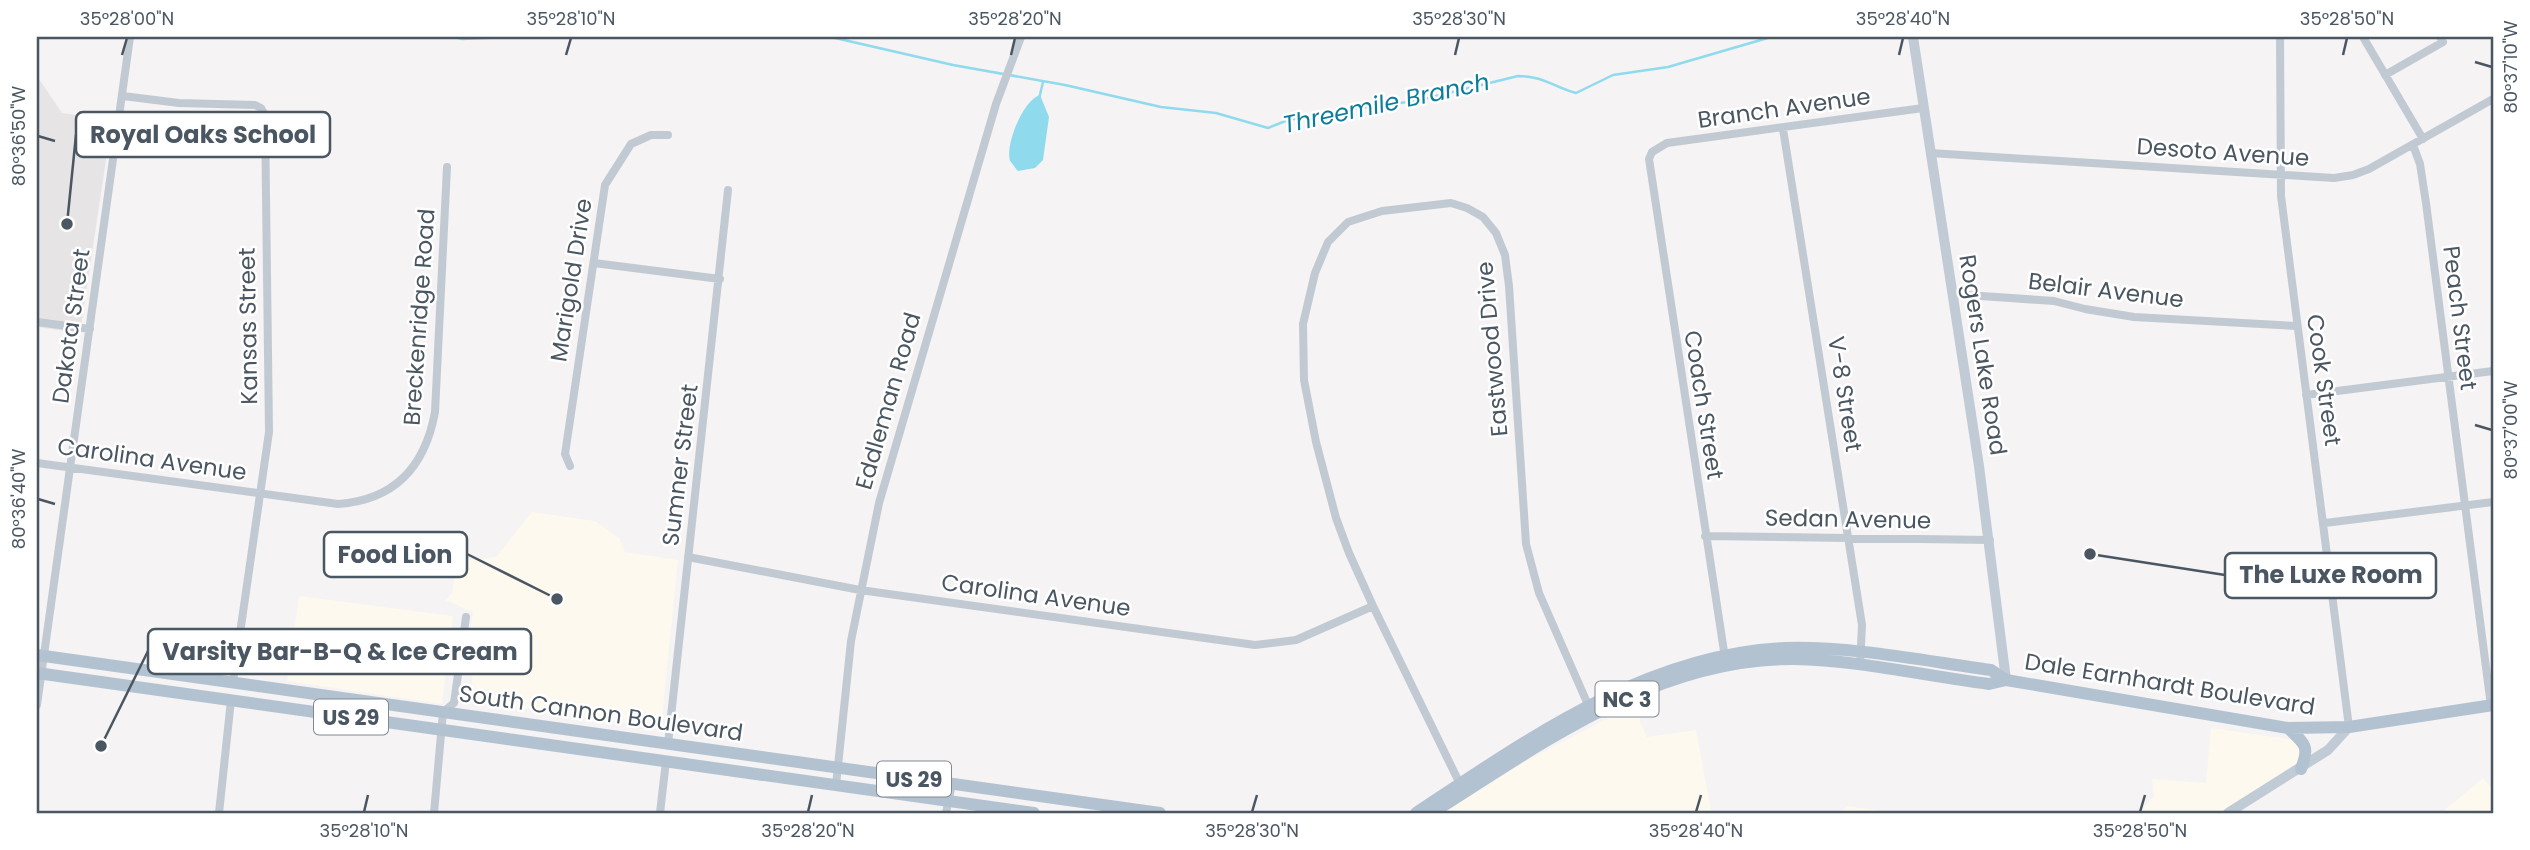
<svg xmlns="http://www.w3.org/2000/svg" width="2530" height="850" font-family="Poppins,sans-serif">
  <style>
    .commercial { fill: #fdf9ef }
    .education { fill: #e6e4e5 }
    .water { fill: #90daee }
    .lines { fill: none; stroke-linecap: round; stroke-linejoin: round }
    .stream { stroke: #90daee; stroke-width: 2.5 }
    .street { stroke: #c1cad2; stroke-width: 8 }
    .secondary { stroke: #c1cbd6; stroke-width: 10 }
    .primary { stroke: #b3c2d1; stroke-width: 12 }
    .ticks { fill: none; stroke: #4a5661; stroke-width: 2.5 }
    .labels { text-anchor: middle; dominant-baseline: central; stroke-width: 5; stroke-linejoin: round; paint-order: stroke }
    .shield { fill: #fff; stroke: #808990; stroke-width: 2 }
    .shield-label { font-size: 21px; font-weight: bold; fill: #4a5661 }
    .street-label { font-size: 23px; fill: #4a5661; stroke: #fff }
    .water-label { font-size: 24px; font-style: italic; fill: #0c7c9b; stroke: #fff }
    .leader { fill: none; stroke: #4a5661; stroke-width: 2.5 }
    .callout-dot { fill: #4a5661; stroke: #fff; stroke-width: 2.5 }
    .callout { fill: #fff; stroke: #4a5661; stroke-width: 2.5 }
    .callout-label { font-size: 24px; text-anchor: middle; font-weight: bold; fill: #4a5661 }
    .neatline { fill: none; stroke: #4a5661; stroke-width: 2.5 }
    .ticks-label { font-size: 18px; text-anchor: middle; fill: #4a5661 }
  </style>
  <rect width="100%" height="100%" fill="#f5f3f3"/>
  <path class="commercial" d="M532,512L595,521L619,538L625,552L678,560L662,718L647,726L483,703L471,689L473,672L464,670L473,612L445,600L452,593L456,568L461,561L496,557Z
    M299,596L453,616L442,704L287,681Z
    M1641,701L1640,722L1647,737L1696,730L1711,810L1726,813H1443L1528,760Z
    M2211,728L2295,740L2302,754L2297,763L2219,813H2139L2154,796L2152,779L2206,783Z
    M2483,778L2493,789V813H2441Z
    M1847,806L1897,813H1840Z"/>
  <path class="education" d="M37,76L62,113L112,120L80,333L37,327Z"/>
  <path class="water" d="M1040,95L1049,117L1043,160L1035,168L1018,171C1017,170 1011,162 1010,161C1005,145 1023,100 1040,95Z"/>
  <g class="lines">
    <path class="stream" d="M455,37L462,39L508,37
      M831,37L953,65L1065,85L1161,107L1216,113L1268,128L1288,120L1343,110L1416,101L1518,76C1544,76 1553,87 1576,93L1613,75L1668,67L1771,37
      M1039,99L1043,82"/>
    <path class="street" d="M2280,37L2281,196L2349,727
      M2363,37L2423,139
      M2385,75L2443,42L2440,37
      M123,96L179,103L255,105L261,108L265,115L269,432L233,682
      M1783,129L1862,625L1860,666
      M2413,145L2420,164L2426,203L2491,706
      M1930,153L2334,178L2353,175L2369,169L2493,99
      M594,263L720,279
      M1952,294L2054,301L2085,309L2134,317L2297,326
      M37,322L90,329
      M2306,395L2493,371
      M37,463L338,504C395,500 425,467 435,412L447,167
      M570,466L565,454L605,185L631,144L651,135H668
      M2325,523L2493,502
      M1705,536L1990,540
      M688,557L860,590L1255,645L1296,640L1373,606
      M1725,658L1649,159L1652,152L1667,143L1923,108
      M37,705L130,37
      M668,744L728,190
      M1460,784L1373,606L1349,553L1336,518L1316,442L1304,380L1303,324L1315,273L1328,242L1348,222L1382,211L1451,203L1467,208L1483,217L1496,233L1505,255L1509,286L1526,544L1539,593L1589,707
      M836,785L851,641L879,503L996,104L1021,37
      M219,813L231,700
      M434,813L443,712L454,703L466,617
      M660,813L666,761
      M946,813L952,784"/>
    <path class="secondary" d="M1913,37L1979,466L2006,680
      M2228,813L2328,750L2349,727"/>
    <path class="primary" d="M37,655L1160,813
      M37,673L1034,813
      M2288,728C2305,744 2310,746 2301,769
      M1416,813C1528,739 1646,654 1785,648C1852,646 1925,661 1991,670L2006,680
      M1432,813C1543,743 1657,658 1794,659C1857,660 1926,676 1989,684L2006,680L2288,728L2349,727L2493,705"/>
  </g>
  <path class="ticks" d="M122,55L127,38M566,55L571,38M1011,55L1015,38M1455,55L1459,38M1899,55L1903,38M2343,55L2347,38M2475,62L2492,67M38,136L55,141M2475,425L2492,430M38,499L55,504M364,812L368,795M808,812L812,795M1252,812L1257,795M1696,812L1701,795M2140,812L2145,795"/>
  <g class="labels">
    <g class="shield">
      <rect x="1595.5" y="681.5" width="63" height="35" rx="5"/>
      <rect x="314" y="699.5" width="74" height="35" rx="5"/>
      <rect x="877" y="761.5" width="74" height="35" rx="5"/>
    </g>
    <g class="shield-label">
      <text x="1627" y="699">NC 3</text>
      <text x="351" y="717">US 29</text>
      <text x="914" y="779">US 29</text>
    </g>
    <g class="street-label">
      <text transform="translate(1784 108) rotate(-8)">Branch Avenue</text>
      <text transform="translate(2223 152) rotate(4)">Desoto Avenue</text>
      <text transform="translate(571 280) rotate(-81)">Marigold Drive</text>
      <text transform="translate(2106 290) rotate(7)">Belair Avenue</text>
      <text transform="translate(419 317) rotate(-86)">Breckenridge Road</text>
      <text transform="translate(2460 318) rotate(83)">Peach Street</text>
      <text transform="translate(71 326) rotate(-82)">Dakota Street</text>
      <text transform="translate(248 326) rotate(-91)">Kansas Street</text>
      <text transform="translate(1492 349) rotate(-95)">Eastwood Drive</text>
      <text transform="translate(1983 355) rotate(81)">Rogers Lake Road</text>
      <text transform="translate(2324 380) rotate(82)">Cook Street</text>
      <text transform="translate(1845 394) rotate(81)">V-8 Street</text>
      <text transform="translate(888 401) rotate(-74)">Eddleman Road</text>
      <text transform="translate(1704 405) rotate(81)">Coach Street</text>
      <text transform="translate(152 459) rotate(8)">Carolina Avenue</text>
      <text transform="translate(680 465) rotate(-83)">Sumner Street</text>
      <text transform="translate(1848 519) rotate(1)">Sedan Avenue</text>
      <text transform="translate(1036 595) rotate(8)">Carolina Avenue</text>
      <text transform="translate(2170 684) rotate(9)">Dale Earnhardt Boulevard</text>
      <text transform="translate(601 713) rotate(8)">South Cannon Boulevard</text>
    </g>
    <g class="water-label">
      <text transform="translate(1386 103) rotate(-12)">Threemile Branch</text>
    </g>
  </g>
  <path class="leader" d="M67 224L76 135M557 599L467 554M2090 554L2225 575M101 746L148 651"/>
  <g class="callout-dot">
    <circle cx="67" cy="224" r="7"/>
    <circle cx="557" cy="599" r="7"/>
    <circle cx="2090" cy="554" r="7"/>
    <circle cx="101" cy="746" r="7"/>
  </g>
  <g class="callout">
    <rect x="76" y="112" width="254" height="45" rx="7"/>
    <rect x="324" y="532" width="143" height="45" rx="7"/>
    <rect x="2225" y="553" width="211" height="45" rx="7"/>
    <rect x="148" y="629" width="383" height="45" rx="7"/>
  </g>
  <g class="callout-label">
    <text x="203" y="143">Royal Oaks School</text>
    <text x="395" y="563">Food Lion</text>
    <text x="2331" y="583">The Luxe Room</text>
    <text x="340" y="660">Varsity Bar-B-Q &amp; Ice Cream</text>
  </g>
  <rect width="2530" height="850" fill="none" stroke="#ffffff" stroke-width="77"/>
  <rect x="38" y="38" width="2454" height="774" class="neatline"/>
  <g class="ticks-label">
    <text x="127" y="25">35°28'00"N</text>
    <text x="571" y="25">35°28'10"N</text>
    <text x="1015" y="25">35°28'20"N</text>
    <text x="1459" y="25">35°28'30"N</text>
    <text x="1903" y="25">35°28'40"N</text>
    <text x="2347" y="25">35°28'50"N</text>
    <text transform="translate(2511 67) rotate(-90)" y="6">80°37'10"W</text>
    <text transform="translate(19 136) rotate(-90)" y="6">80°36'50"W</text>
    <text transform="translate(2511 430) rotate(-90)" y="6">80°37'00"W</text>
    <text transform="translate(19 499) rotate(-90)" y="6">80°36'40"W</text>
    <text x="364" y="837">35°28'10"N</text>
    <text x="808" y="837">35°28'20"N</text>
    <text x="1252" y="837">35°28'30"N</text>
    <text x="1696" y="837">35°28'40"N</text>
    <text x="2140" y="837">35°28'50"N</text>
  </g>
</svg>
